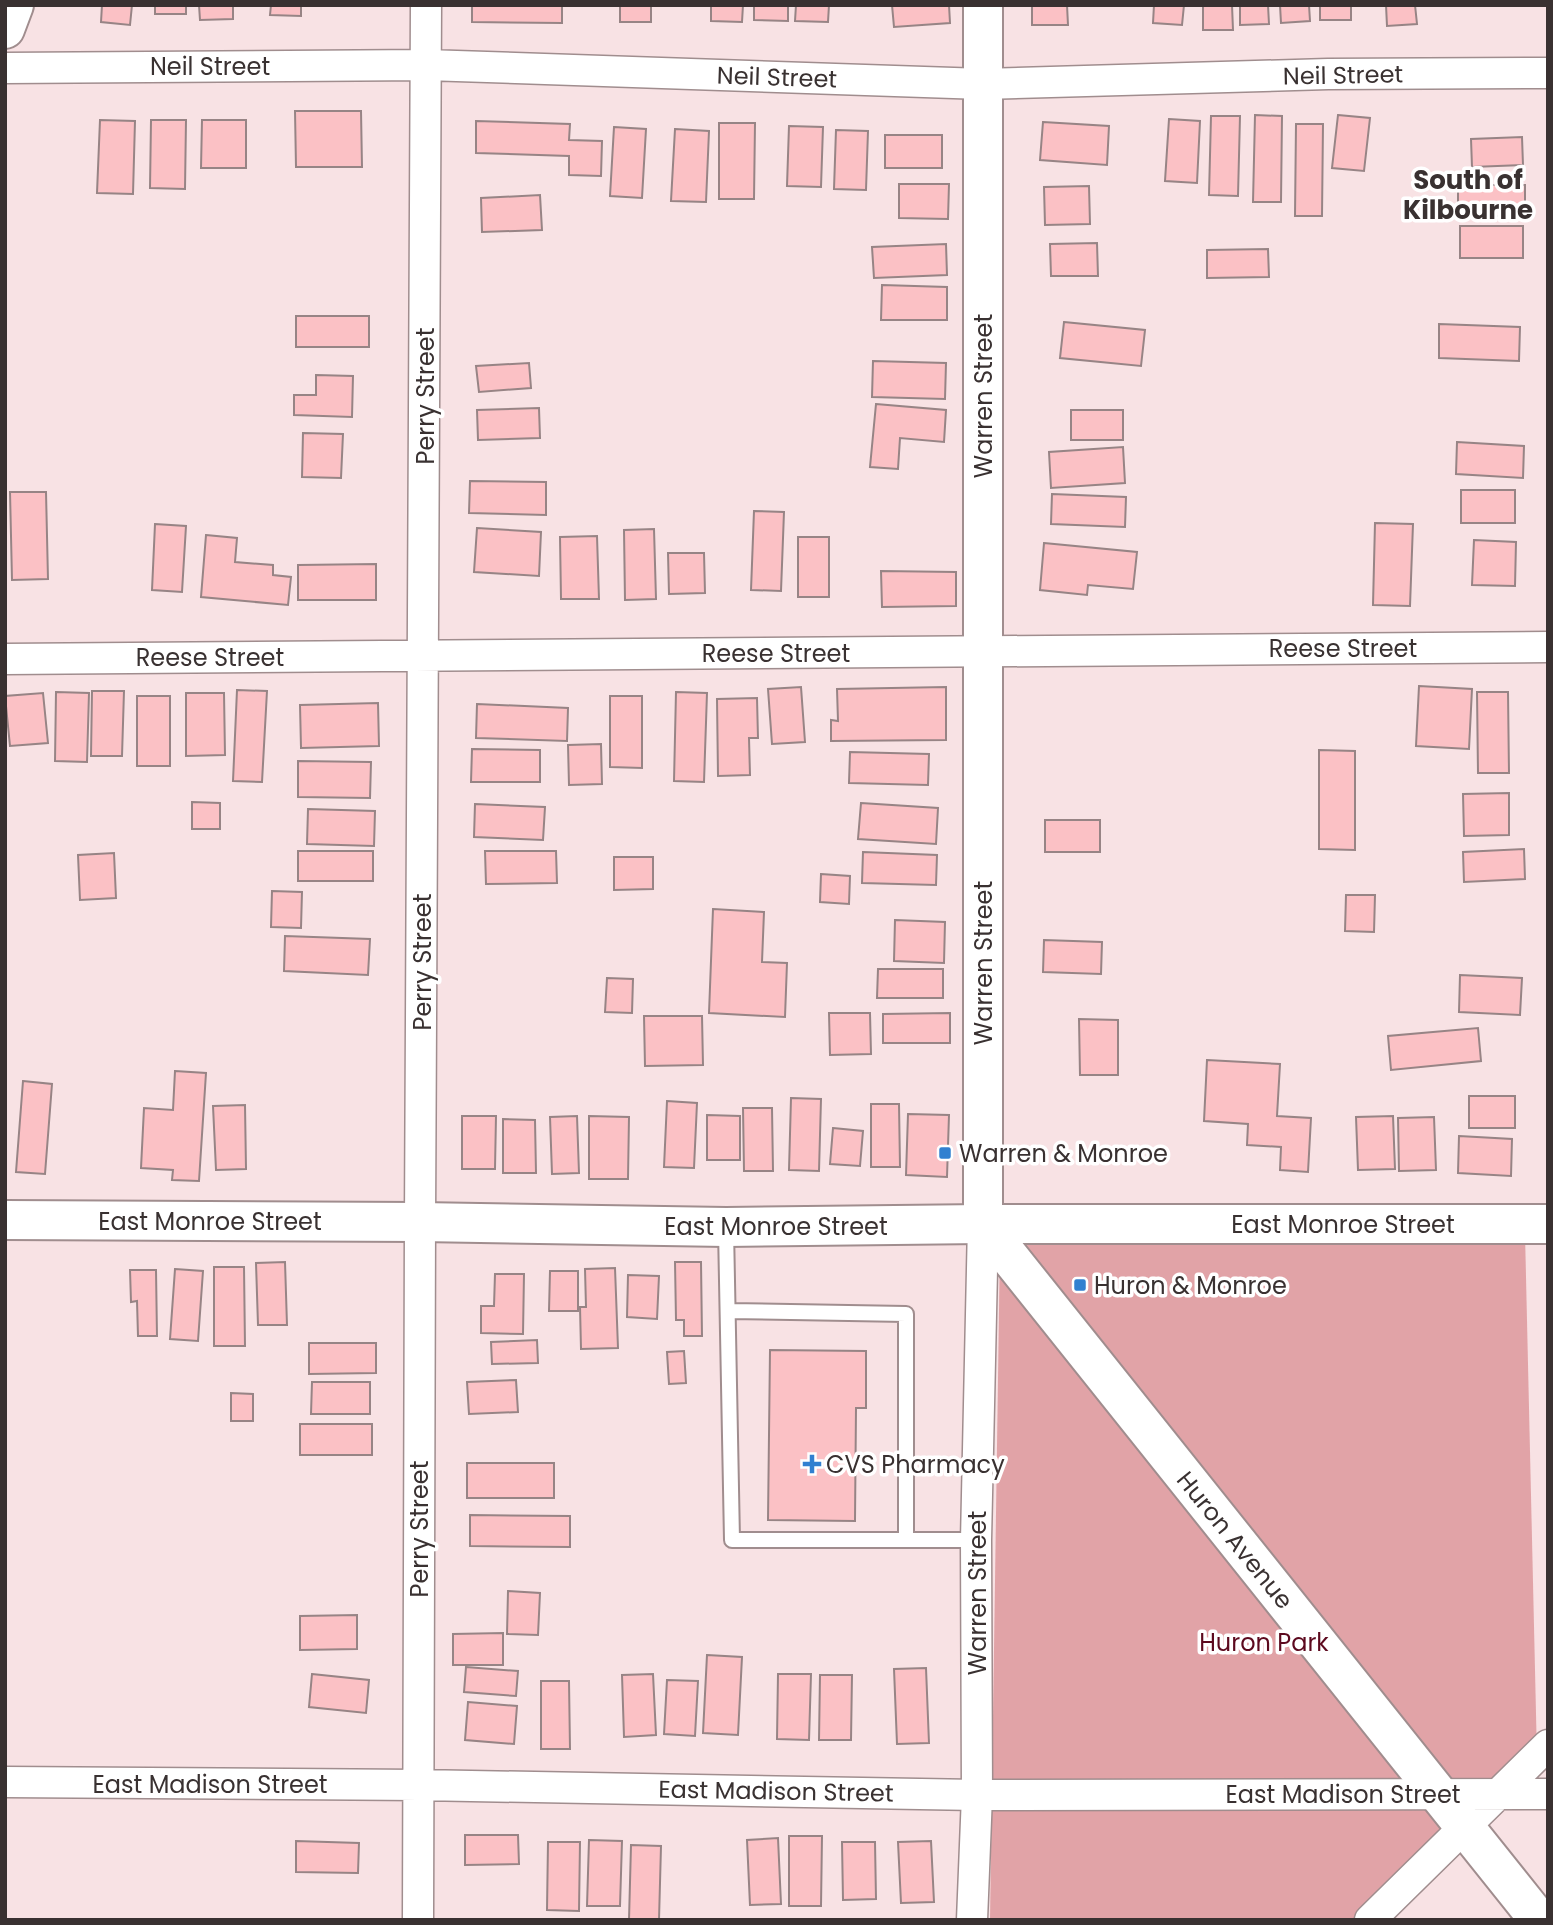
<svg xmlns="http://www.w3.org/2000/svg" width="1553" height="1925" font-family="Poppins,sans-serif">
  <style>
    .green { fill: #e1a3a7 }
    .building { fill: #fbc1c5; stroke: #978485; stroke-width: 2 }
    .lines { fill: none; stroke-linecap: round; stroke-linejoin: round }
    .lane-casing { stroke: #a08d8e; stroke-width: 18 }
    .street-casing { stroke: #a08d8e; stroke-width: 33 }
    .secondary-casing { stroke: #a08d8e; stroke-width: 42 }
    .primary-casing { stroke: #a08d8e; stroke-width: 42 }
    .lane { stroke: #fff; stroke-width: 14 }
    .street { stroke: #fff; stroke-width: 30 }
    .secondary { stroke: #fff; stroke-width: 38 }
    .primary { stroke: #fff; stroke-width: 38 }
    .poi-dot { fill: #3180d0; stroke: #fff; stroke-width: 2.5 }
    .labels { text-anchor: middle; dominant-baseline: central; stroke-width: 7; stroke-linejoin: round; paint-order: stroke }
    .street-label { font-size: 24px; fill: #393131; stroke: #fff }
    .poi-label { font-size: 24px; fill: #393131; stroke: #fff; text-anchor: start }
    .park-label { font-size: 24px; fill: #5c091e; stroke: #fff }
    .neighbourhood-label { font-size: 26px; font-weight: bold; fill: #393131; stroke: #fff }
  </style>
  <rect width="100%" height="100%" fill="#f8e2e4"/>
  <path class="green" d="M1525,1233L1537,1757L1364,1920H990L1000,1243Z"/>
  <path class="building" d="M102,5H132L130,25L101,22Z
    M155,5H186V14H155Z
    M199,5H233V19L200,20Z
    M271,5H301V16L270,15Z
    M472,5H562V23L472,22Z
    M620,5H651V22H620Z
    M711,5H743L742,22L711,21Z
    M754,5H788V21L754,20Z
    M796,5H829L828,22L795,21Z
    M892,5H949L950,23L894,27Z
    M1032,5H1067L1068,25H1032Z
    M1154,5H1184L1182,25L1153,23Z
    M1203,5H1232L1233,30H1203Z
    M1240,5H1268L1269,24L1240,25Z
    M1280,5H1309L1310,21L1281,23Z
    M1320,5H1351V20H1320Z
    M1386,5H1415L1417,24L1387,26Z
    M295,111H361L362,167H296Z
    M1255,115L1282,116L1281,202H1253Z
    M1338,115L1370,118L1364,171L1332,168Z
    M1211,116H1240L1238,196L1209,195Z
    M1169,119L1200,121L1197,183L1165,181Z
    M100,120L135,121L133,194L97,193Z
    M151,120H186L185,189L150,188Z
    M202,120H246V168H201Z
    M476,121L570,124L569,140L602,141L601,176L569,175V156L476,153Z
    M1043,122L1109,126L1107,165L1040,160Z
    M719,123H755L754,199H719Z
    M1296,124H1323L1322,216H1295Z
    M789,126L823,127L821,187L787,186Z
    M614,127L646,129L642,198L610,196Z
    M675,129L709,131L706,202L671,201Z
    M836,130L868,131L866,190L834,189Z
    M885,135H942V168H885Z
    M1522,137L1523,165L1472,167L1471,139Z
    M899,184H949L948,219L899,218Z
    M1458,185H1525V216H1458Z
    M1089,186L1090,224L1045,225L1044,187Z
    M540,195L542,230L482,232L481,198Z
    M1460,226H1523V258H1460Z
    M1097,243L1098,276H1051L1050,244Z
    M946,244L947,275L874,278L872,247Z
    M1268,249L1269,277L1207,278V250Z
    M882,285L947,287V320H881Z
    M296,316H369V347H296Z
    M1064,322L1145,330L1141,366L1060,358Z
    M1439,324L1520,327L1519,361L1439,358Z
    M873,361L946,363L945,399L872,397Z
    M529,363L531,388L479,392L476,366Z
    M316,375L353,376L352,417L294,415V395H316Z
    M876,404L946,410L944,442L900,438L898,469L870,467Z
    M539,408L540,438L478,440L477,410Z
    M1071,410H1123V440H1071Z
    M303,433L343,434L341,478L302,477Z
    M1457,442L1524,446L1523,478L1456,474Z
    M1123,447L1125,483L1051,488L1049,452Z
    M470,481L546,482V515L469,513Z
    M1461,490H1515V523H1461Z
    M10,492H46L48,579L12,580Z
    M1052,494L1126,497L1125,527L1051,524Z
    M754,511L784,512L781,591L751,590Z
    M1375,523L1413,524L1410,606L1373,605Z
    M155,524L186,526L182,592L152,590Z
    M477,528L541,532L539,576L474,572Z
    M654,529L656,599L625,600L624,530Z
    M206,535L237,538L235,562L273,565V575L291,577L288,605L201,597Z
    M597,536L599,599H561L560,537Z
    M798,537H829V597H798Z
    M1474,540L1516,542L1515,586L1472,585Z
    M1044,543L1137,552L1133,589L1088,585L1087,595L1040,590Z
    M668,553H704L705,593L669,594Z
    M376,564V600H298V565Z
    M881,571L956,572V606L882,607Z
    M1419,686L1472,689L1469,749L1416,746Z
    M801,687L805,742L772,744L768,689Z
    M946,687V740L831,741V720L838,721L837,689Z
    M237,690L267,691L262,782L233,781Z
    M92,691H124L122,756H91Z
    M56,692L89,693L87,762L55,761Z
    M676,692L707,693L704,782L674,781Z
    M1477,692H1508L1509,773H1478Z
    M43,693L48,743L10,746L5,696Z
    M186,693H224L225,755L186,756Z
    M137,696H170V766H137Z
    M610,696H642V768L610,767Z
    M757,698L758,738H749L750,775L718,776L717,699Z
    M378,703L379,746L301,748L300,705Z
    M477,704L568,708L567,741L476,738Z
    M601,744L602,784L569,785L568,745Z
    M472,749L540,750V782H471Z
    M1319,750L1355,751V850L1319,849Z
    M850,752L929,754L928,785L849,783Z
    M298,761L371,762L370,798L298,797Z
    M1509,793V835L1464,836L1463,794Z
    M192,802L220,803V829H192Z
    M861,803L938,808L936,844L858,839Z
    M475,804L545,807L543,840L474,837Z
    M308,809L375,811L374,846L307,844Z
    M1045,820H1100V852H1045Z
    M1524,849L1525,879L1464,882L1463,852Z
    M298,851H373V881H298Z
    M485,851H556L557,883L486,884Z
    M863,852L937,855L936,885L862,883Z
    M114,853L116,898L80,900L78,855Z
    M614,857H653V889L614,890Z
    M821,874L850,876L849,904L820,902Z
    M272,891L302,892L301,928L271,927Z
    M1346,895H1375L1374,932L1345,931Z
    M713,909L764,912L762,962L787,963L785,1017L709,1013Z
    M895,920L945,922L944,963L894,961Z
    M285,936L370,939L368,975L284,971Z
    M1044,940L1102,942L1101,974L1043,972Z
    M878,969H943V998H877Z
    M1460,975L1522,978L1520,1015L1459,1012Z
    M607,978L633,979L632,1013L605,1012Z
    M829,1013H870L871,1054L830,1055Z
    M950,1013V1043H883V1014Z
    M644,1016H702L703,1065L645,1066Z
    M1079,1019L1118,1020V1075H1080Z
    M1478,1028L1481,1061L1391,1070L1388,1036Z
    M1207,1060L1280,1064L1277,1116L1311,1118L1308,1172L1280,1170L1281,1147L1247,1145L1248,1124L1204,1121Z
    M175,1071L206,1073L199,1181L172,1180L173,1170L141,1168L144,1108L173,1110Z
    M23,1081L52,1084L45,1174L16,1172Z
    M1469,1096H1515V1128H1469Z
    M791,1098L821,1099L819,1171L789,1170Z
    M667,1101L697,1103L694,1168L664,1167Z
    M871,1104H899L900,1167H871Z
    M245,1105L246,1169L216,1170L213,1106Z
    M743,1108H772L773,1171H744Z
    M908,1114L949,1115L947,1177L906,1175Z
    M707,1115L740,1116V1160H707Z
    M462,1116H496L495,1169H462Z
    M577,1116L579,1173L552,1174L550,1117Z
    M589,1116L629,1117L628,1179H589Z
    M1393,1116L1395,1169L1358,1170L1356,1117Z
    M1434,1117L1436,1170L1399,1171L1398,1118Z
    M503,1119L535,1120L536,1173H503Z
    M833,1128L863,1131L860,1166L830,1164Z
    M1459,1136L1512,1139L1511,1176L1458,1173Z
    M285,1262L287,1325H258L256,1263Z
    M675,1262H701L702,1336H684V1320H676Z
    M214,1267H244L245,1346H214Z
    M615,1268L618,1348L581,1349L580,1307H586L585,1269Z
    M175,1269L203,1271L198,1341L170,1339Z
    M130,1270H156L157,1336H138L137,1301L131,1302Z
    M550,1271H578V1311H549Z
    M495,1274H524L523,1334L481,1333V1306H494Z
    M628,1275L659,1276L657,1319L627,1317Z
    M537,1340L538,1363L492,1364L491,1342Z
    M309,1343H376V1373L309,1374Z
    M770,1350L866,1351V1408H856L855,1521L768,1520Z
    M684,1351L686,1383L669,1384L667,1352Z
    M516,1380L518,1412L469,1414L467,1382Z
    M312,1382H370V1414H311Z
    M231,1393L253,1394V1421H231Z
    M300,1424H372V1455H300Z
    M467,1463H554V1498H467Z
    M470,1515L570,1516V1547L470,1546Z
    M508,1591L540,1593L538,1635L507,1634Z
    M357,1615V1649L300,1650V1616Z
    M503,1633V1665H453V1634Z
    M707,1655L742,1657L738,1735L703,1733Z
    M466,1667L518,1671L516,1696L464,1692Z
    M926,1668L929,1743L897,1744L894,1669Z
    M312,1674L369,1680L366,1713L309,1707Z
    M653,1674L656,1735L624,1737L622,1675Z
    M778,1674H811L809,1740L777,1739Z
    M820,1675H852L851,1740H819Z
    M667,1680L698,1681L695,1736L664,1734Z
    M541,1681H569L570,1749H541Z
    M468,1702L517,1706L514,1744L465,1740Z
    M465,1835H518L519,1864L465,1865Z
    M789,1836H822L821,1906H789Z
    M778,1838L781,1904L750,1905L747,1840Z
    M589,1840L622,1841L620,1906H587Z
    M296,1841L359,1843L358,1873L296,1872Z
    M931,1841L934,1902L901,1903L898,1842Z
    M548,1842H580L579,1911L547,1910Z
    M842,1842H875L876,1899L843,1900Z
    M631,1845L661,1846L659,1920H629Z"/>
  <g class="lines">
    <defs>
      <path id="lane" d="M726,1229L732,1540H976
        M728,1311L906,1314V1539"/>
      <path id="street" d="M5,68L426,65L983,84L1328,74L1548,73
        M5,659L1548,647
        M5,1782L419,1785L977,1795L1548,1794
        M418,1920L420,1222L426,5
        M972,1920L977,1795L976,1540L983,1224
        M1370,1920L1548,1745"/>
      <path id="secondary" d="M5,29L14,5
        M5,1220L420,1222L726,1227L983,1224H1548"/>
      <path id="primary" d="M983,5V1224L1539,1920"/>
    </defs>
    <use href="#lane" class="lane-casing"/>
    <use href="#street" class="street-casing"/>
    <use href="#secondary" class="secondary-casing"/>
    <use href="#primary" class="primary-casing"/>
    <use href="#lane" class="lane"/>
    <use href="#street" class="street"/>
    <use href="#secondary" class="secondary"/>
    <use href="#primary" class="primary"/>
  </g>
  <g class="poi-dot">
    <rect x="938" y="1146" width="14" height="14" rx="3.5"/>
    <rect x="1073" y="1278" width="14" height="14" rx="3.5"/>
    <path d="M808.5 1453.5h7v7h7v7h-7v7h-7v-7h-7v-7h7z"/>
  </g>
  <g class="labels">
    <g class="street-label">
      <text x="210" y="66">Neil Street</text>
      <text transform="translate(1343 75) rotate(-1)">Neil Street</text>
      <text transform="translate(777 77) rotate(2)">Neil Street</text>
      <text transform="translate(425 396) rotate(-90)">Perry Street</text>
      <text transform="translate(983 396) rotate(-90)">Warren Street</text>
      <text x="1343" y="648">Reese Street</text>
      <text x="776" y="653">Reese Street</text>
      <text x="210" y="657">Reese Street</text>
      <text transform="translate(422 962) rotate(-90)">Perry Street</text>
      <text transform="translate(983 963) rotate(-90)">Warren Street</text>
      <text x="210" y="1221">East Monroe Street</text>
      <text x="1343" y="1224">East Monroe Street</text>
      <text x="776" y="1226">East Monroe Street</text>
      <text transform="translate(419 1529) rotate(-90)">Perry Street</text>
      <text transform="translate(1235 1540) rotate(51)">Huron Avenue</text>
      <text transform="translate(977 1593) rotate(-90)">Warren Street</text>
      <text x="210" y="1784">East Madison Street</text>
      <text transform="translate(776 1791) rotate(1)">East Madison Street</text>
      <text x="1343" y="1794">East Madison Street</text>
    </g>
    <g class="poi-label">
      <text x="959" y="1153">Warren &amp; Monroe</text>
      <text x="1094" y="1285">Huron &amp; Monroe</text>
      <text x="826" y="1464">CVS Pharmacy</text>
    </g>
    <g class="park-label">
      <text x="1264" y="1642">Huron Park</text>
    </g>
    <g class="neighbourhood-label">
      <text x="1468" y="180">South of<tspan x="1468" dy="30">Kilbourne</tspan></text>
    </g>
  </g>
  <rect width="1553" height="1925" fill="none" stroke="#393131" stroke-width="14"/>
</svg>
